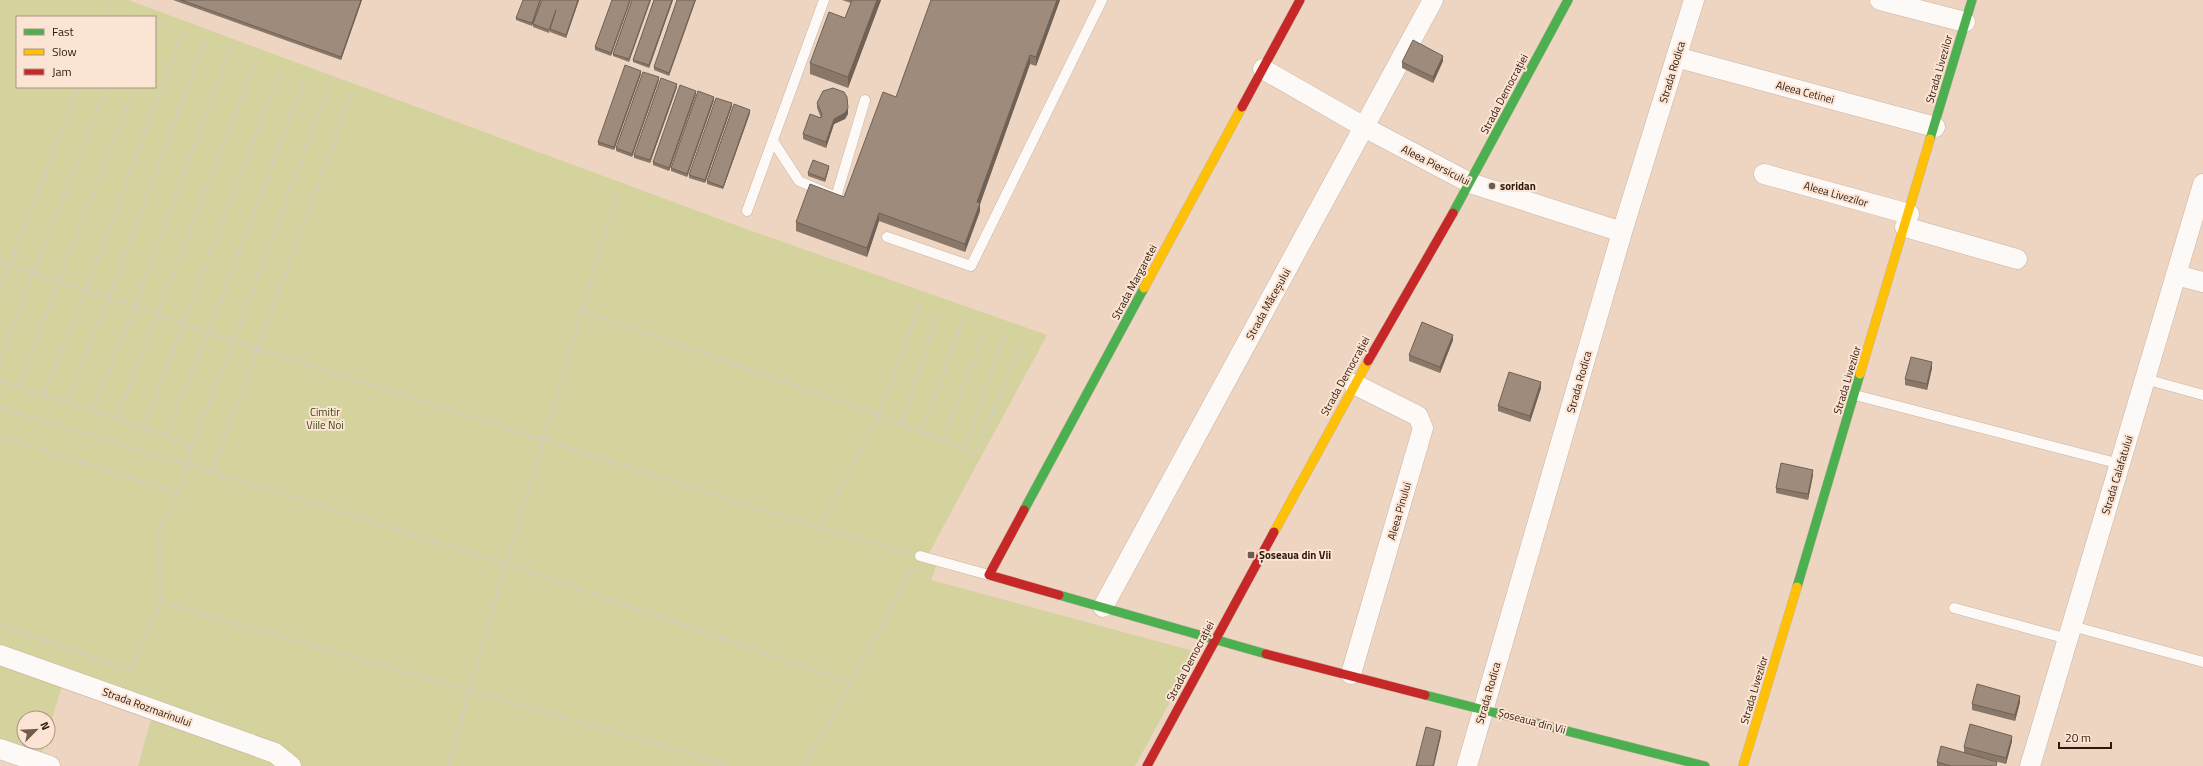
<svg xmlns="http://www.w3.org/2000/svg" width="2203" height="766" font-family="'Titillium Web',sans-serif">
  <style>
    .green { fill: #d4d29d; fill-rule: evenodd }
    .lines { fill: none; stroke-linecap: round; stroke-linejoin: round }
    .lane-casing { stroke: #c9b4a4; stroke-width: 11 }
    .street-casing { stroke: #c9b4a4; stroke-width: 21 }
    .fast-casing { stroke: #c9b4a4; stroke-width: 10 }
    .slow-casing { stroke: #c9b4a4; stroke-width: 10 }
    .jam-casing { stroke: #c9b4a4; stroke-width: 10 }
    .path { stroke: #d5cdc8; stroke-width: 2.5; stroke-dasharray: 2 2; stroke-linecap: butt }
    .lane { stroke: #fcf9f6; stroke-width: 10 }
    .street { stroke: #fcf9f6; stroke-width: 20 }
    .fast { stroke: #4caf50; stroke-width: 9 }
    .slow { stroke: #ffc107; stroke-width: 9 }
    .jam { stroke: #c62828; stroke-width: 9 }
    .wall { fill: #89786a }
    .shaded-wall { fill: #6f6156 }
    .building { fill: #9f8b7b; stroke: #6f6156 }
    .poi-dot { fill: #715b4a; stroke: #fbe4d3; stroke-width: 1.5 }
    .labels { text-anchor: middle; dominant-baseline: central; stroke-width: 4; stroke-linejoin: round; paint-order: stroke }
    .street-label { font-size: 11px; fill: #2e1909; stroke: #fbe4d3 }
    .poi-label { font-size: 11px; font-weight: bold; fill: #2e1909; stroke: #fbe4d3; text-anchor: start }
    .park-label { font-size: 11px; fill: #3c4413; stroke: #fbe4d3 }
  </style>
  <rect width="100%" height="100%" fill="#edd5c2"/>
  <path class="green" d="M0,0H128L749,230L1047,335L929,553L938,561L931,580L1197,652L1135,766H138L155,705L66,673L48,732V718H24V742H45L42,753L0,740ZM17,17H155V87H17Z"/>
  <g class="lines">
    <defs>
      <path id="lane" d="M773,141L799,181L836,197L865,100
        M747,211L824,0
        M887,237L971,266L1102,0
        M2145,379L2203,395
        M1855,395L2120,464
        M920,556L989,575
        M1954,608L2068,639
        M2072,626L2203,662"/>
      <path id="street" d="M1880,0L1965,22
        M1676,57L1935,127
        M1263,69L1364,127L1470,183L1622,232
        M1764,174L1909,214
        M1905,227L2017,259
        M2176,275L2203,282
        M1103,607L1433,0
        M0,655L275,753L291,766
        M1351,674L1423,428L1418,416L1354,384
        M0,749L50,766
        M1467,766L1622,232L1694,0
        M2030,766L2203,184"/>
      <path id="fast" d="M1930,139L1972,0
        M1453,213L1568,0
        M1024,510L1144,288
        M1797,587L1860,374
        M1059,595L1266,654
        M1425,695L1705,766"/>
      <path id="slow" d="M1144,288L1242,107
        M1860,374L1930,139
        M1274,532L1368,361
        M1743,766L1797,587"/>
      <path id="jam" d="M1242,107L1300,0
        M1368,361L1453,213
        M1024,510L989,575L1059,595
        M1266,654L1425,695
        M1147,766L1274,532"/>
    </defs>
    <use href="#lane" class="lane-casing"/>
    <use href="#street" class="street-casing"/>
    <use href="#fast" class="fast-casing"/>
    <use href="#slow" class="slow-casing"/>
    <use href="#jam" class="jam-casing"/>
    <path class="path" d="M106,17L111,5
      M135,17L137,13
      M155,37L161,21
      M0,262L135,306L208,333L820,528L909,553
      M0,289L79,87
      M583,311L879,415L976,454L1022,341
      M0,362L33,273L107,87
      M0,381L117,418L192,446
      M19,387L58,282L135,87
      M43,395L86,291L184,29
      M66,403L109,298L206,38
      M0,408L212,472L506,564L852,683
      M92,410L135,306L231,46
      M117,418L257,58
      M901,425L938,314
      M143,428L281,69
      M921,433L964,318
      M0,436L178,493
      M165,437L208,333L305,78
      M942,442L986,329
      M964,450L1005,333
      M212,472L353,90
      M820,528L879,415L921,301
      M160,602L702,757L724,766
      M0,625L131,670L160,602L159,531L178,493L192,446L234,341L330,83
      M448,766L506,564L618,191
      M805,766L913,568"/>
    <use href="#lane" class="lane"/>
    <use href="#street" class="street"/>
    <use href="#fast" class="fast"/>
    <use href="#slow" class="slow"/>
    <use href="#jam" class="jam"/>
  </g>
  <path class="wall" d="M173,0H362L341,60Z
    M541,0L532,26L516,20V18Z
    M542,0H579L566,38L550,32V30L549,33L533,27V24Z
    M612,0L611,56L595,50V47Z
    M632,0L629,62L613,56V54Z
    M654,0H673L649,68L633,62V60Z
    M677,0L669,76L654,70V67Z
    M842,0H881L848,88L810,74V63L845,18L851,3Z
    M931,0H1060L1036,66L1030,64L980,204V211L965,252L879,221L867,257L796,231V222L844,197L896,97Z
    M1443,61L1433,83L1402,68V62Z
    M641,74L614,150L598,145V142Z
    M659,80L632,157L616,151V148Z
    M677,87L650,163L634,158V155Z
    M696,94L669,171L653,165V162Z
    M714,100L687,177L671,171V168Z
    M817,103L848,114L845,119L834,124L826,148L803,139V134L821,118L817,108Z
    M732,106L705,183L689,178V175Z
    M750,113L723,189L707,184V181Z
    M829,168L825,182L808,176V173Z
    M1453,340L1440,373L1409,361V355Z
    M1932,368L1927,390L1905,385V379Z
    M1541,388L1530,422L1498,411V406Z
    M1813,475L1808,500L1776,493V488Z
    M2020,702L2015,721L1972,710V704Z
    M2012,741L2006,764L1964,753V747Z
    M1937,762L1997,766H1937Z"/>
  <path class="shaded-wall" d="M361,0H362L341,60V57Z
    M540,0H541L532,26V23Z
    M578,0H579L566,38V35Z
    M630,0H631L611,56V53Z
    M650,0H651L629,62V59Z
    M672,0H673L649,68V65Z
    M695,0H696L669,76V73Z
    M877,0H881L848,88V77Z
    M1057,0H1060L1036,66V57Z
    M1030,55V64L980,204V211L965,252V244L977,202Z
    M1443,56V61L1433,83V77Z
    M641,71V74L614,150V147Z
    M659,77V80L632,157V154Z
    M677,84V87L650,163V160Z
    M696,91V94L669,171V168Z
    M714,97V100L687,177V174Z
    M732,103V106L705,183V180Z
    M848,108V114L845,119L834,124L826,148V142L834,119Z
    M750,110V113L723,189V187Z
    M829,166V168L825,182V179Z
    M879,213V221L867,257V248Z
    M1453,335V340L1440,373V367Z
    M1932,362V368L1927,390V384Z
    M1541,382V388L1530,422V416Z
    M1813,470V475L1808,500V494Z
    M2020,696V702L2015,721V715Z
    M1441,731V736L1434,766H1433Z
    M2012,736V741L2006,764V758Z"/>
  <path class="building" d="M181,0H361L341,57Z
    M523,0H540L532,23L516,18Z
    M542,0H578L566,35L550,29L556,10L549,30L533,24Z
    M612,0H630L611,53L595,47Z
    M632,0H650L629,59L613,54Z
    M654,0H672L649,65L633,60Z
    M677,0H695L669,73L654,67Z
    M852,0H877L848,77L810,63L829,12L845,18Z
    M931,0H1057L1036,57L1030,55L977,202L980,203L965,244L879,213L867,248L796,222L810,184L844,197L883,92L896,97Z
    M1413,40L1443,56L1433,77L1402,62Z
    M625,65L641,71L614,147L598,142Z
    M643,72L659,77L632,154L616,148Z
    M661,78L677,84L650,160L634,155Z
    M680,85L696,91L669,168L653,162Z
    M833,88L844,92L847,97L848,108L845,113L834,119L826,142L803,134L810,114L821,118L822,114L817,103L823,91Z
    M698,91L714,97L687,174L671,168Z
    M716,98L732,103L705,180L689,175Z
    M734,104L750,110L723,187L707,181Z
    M813,160L829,166L825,179L808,173Z
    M1422,322L1453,335L1440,367L1409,355Z
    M1911,357L1932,362L1927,384L1905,379Z
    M1509,372L1541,382L1530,416L1498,406Z
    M1781,463L1813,470L1808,494L1776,488Z
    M1977,684L2020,696L2015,715L1972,704Z
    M1970,724L2012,736L2006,758L1964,747Z
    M1426,727L1441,731L1433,766H1416Z
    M1941,746L1997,762L1996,766H1951L1937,762Z"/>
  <g class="poi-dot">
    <circle cx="1492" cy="186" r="4"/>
    <rect x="1247" y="551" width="8" height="8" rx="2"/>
  </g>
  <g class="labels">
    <g class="street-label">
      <text transform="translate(1939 69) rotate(-74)">Strada Livezilor</text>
      <text transform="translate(1672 72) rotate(-73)">Strada Rodica</text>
      <text transform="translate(1805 92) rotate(15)">Aleea Cetinei</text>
      <text transform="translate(1504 94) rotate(-62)">Strada Democrației</text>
      <text transform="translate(1436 165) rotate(27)">Aleea Piersicului</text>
      <text transform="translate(1836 194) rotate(16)">Aleea Livezilor</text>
      <text transform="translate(1134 282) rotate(-62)">Strada Margaretei</text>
      <text transform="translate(1268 304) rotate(-61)">Strada Măceșului</text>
      <text transform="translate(1345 376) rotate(-61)">Strada Democrației</text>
      <text transform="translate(1847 380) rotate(-73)">Strada Livezilor</text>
      <text transform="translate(1579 382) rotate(-74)">Strada Rodica</text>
      <text transform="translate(2117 475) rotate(-73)">Strada Calafatului</text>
      <text transform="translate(1399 511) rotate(-74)">Aleea Pinului</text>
      <text transform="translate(1190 661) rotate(-62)">Strada Democrației</text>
      <text transform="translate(1754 690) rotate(-73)">Strada Livezilor</text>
      <text transform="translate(1488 693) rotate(-74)">Strada Rodica</text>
      <text transform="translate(147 707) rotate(20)">Strada Rozmarinului</text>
      <text transform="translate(1532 721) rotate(15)">Șoseaua din Vii</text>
    </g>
    <g class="poi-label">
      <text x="1500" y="186">soridan</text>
      <text x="1259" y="555">Șoseaua din Vii</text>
    </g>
    <g class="park-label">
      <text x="325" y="412">Cimitir<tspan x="325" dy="13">Viile Noi</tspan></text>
    </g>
  </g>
  <rect x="16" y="16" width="140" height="72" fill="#fbe4d3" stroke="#a99382"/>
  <rect x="24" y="29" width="20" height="6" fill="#4caf50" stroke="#a99382"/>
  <text x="52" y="36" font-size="12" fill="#2e1909">Fast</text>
  <rect x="24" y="49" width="20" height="6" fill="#ffc107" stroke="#a99382"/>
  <text x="52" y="56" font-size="12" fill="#2e1909">Slow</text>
  <rect x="24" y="69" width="20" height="6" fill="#c62828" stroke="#a99382"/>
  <text x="52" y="76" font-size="12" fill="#2e1909">Jam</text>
  <g transform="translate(36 730) rotate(66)"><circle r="19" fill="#fbe4d3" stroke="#a99382"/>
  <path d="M0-3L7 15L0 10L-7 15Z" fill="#715b4a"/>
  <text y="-6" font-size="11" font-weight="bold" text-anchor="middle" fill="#2e1909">N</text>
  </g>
  <path d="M2059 742v6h52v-6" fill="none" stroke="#2e1909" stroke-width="2"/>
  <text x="2065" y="742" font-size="12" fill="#2e1909" stroke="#fbe4d3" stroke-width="3" paint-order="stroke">20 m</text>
</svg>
